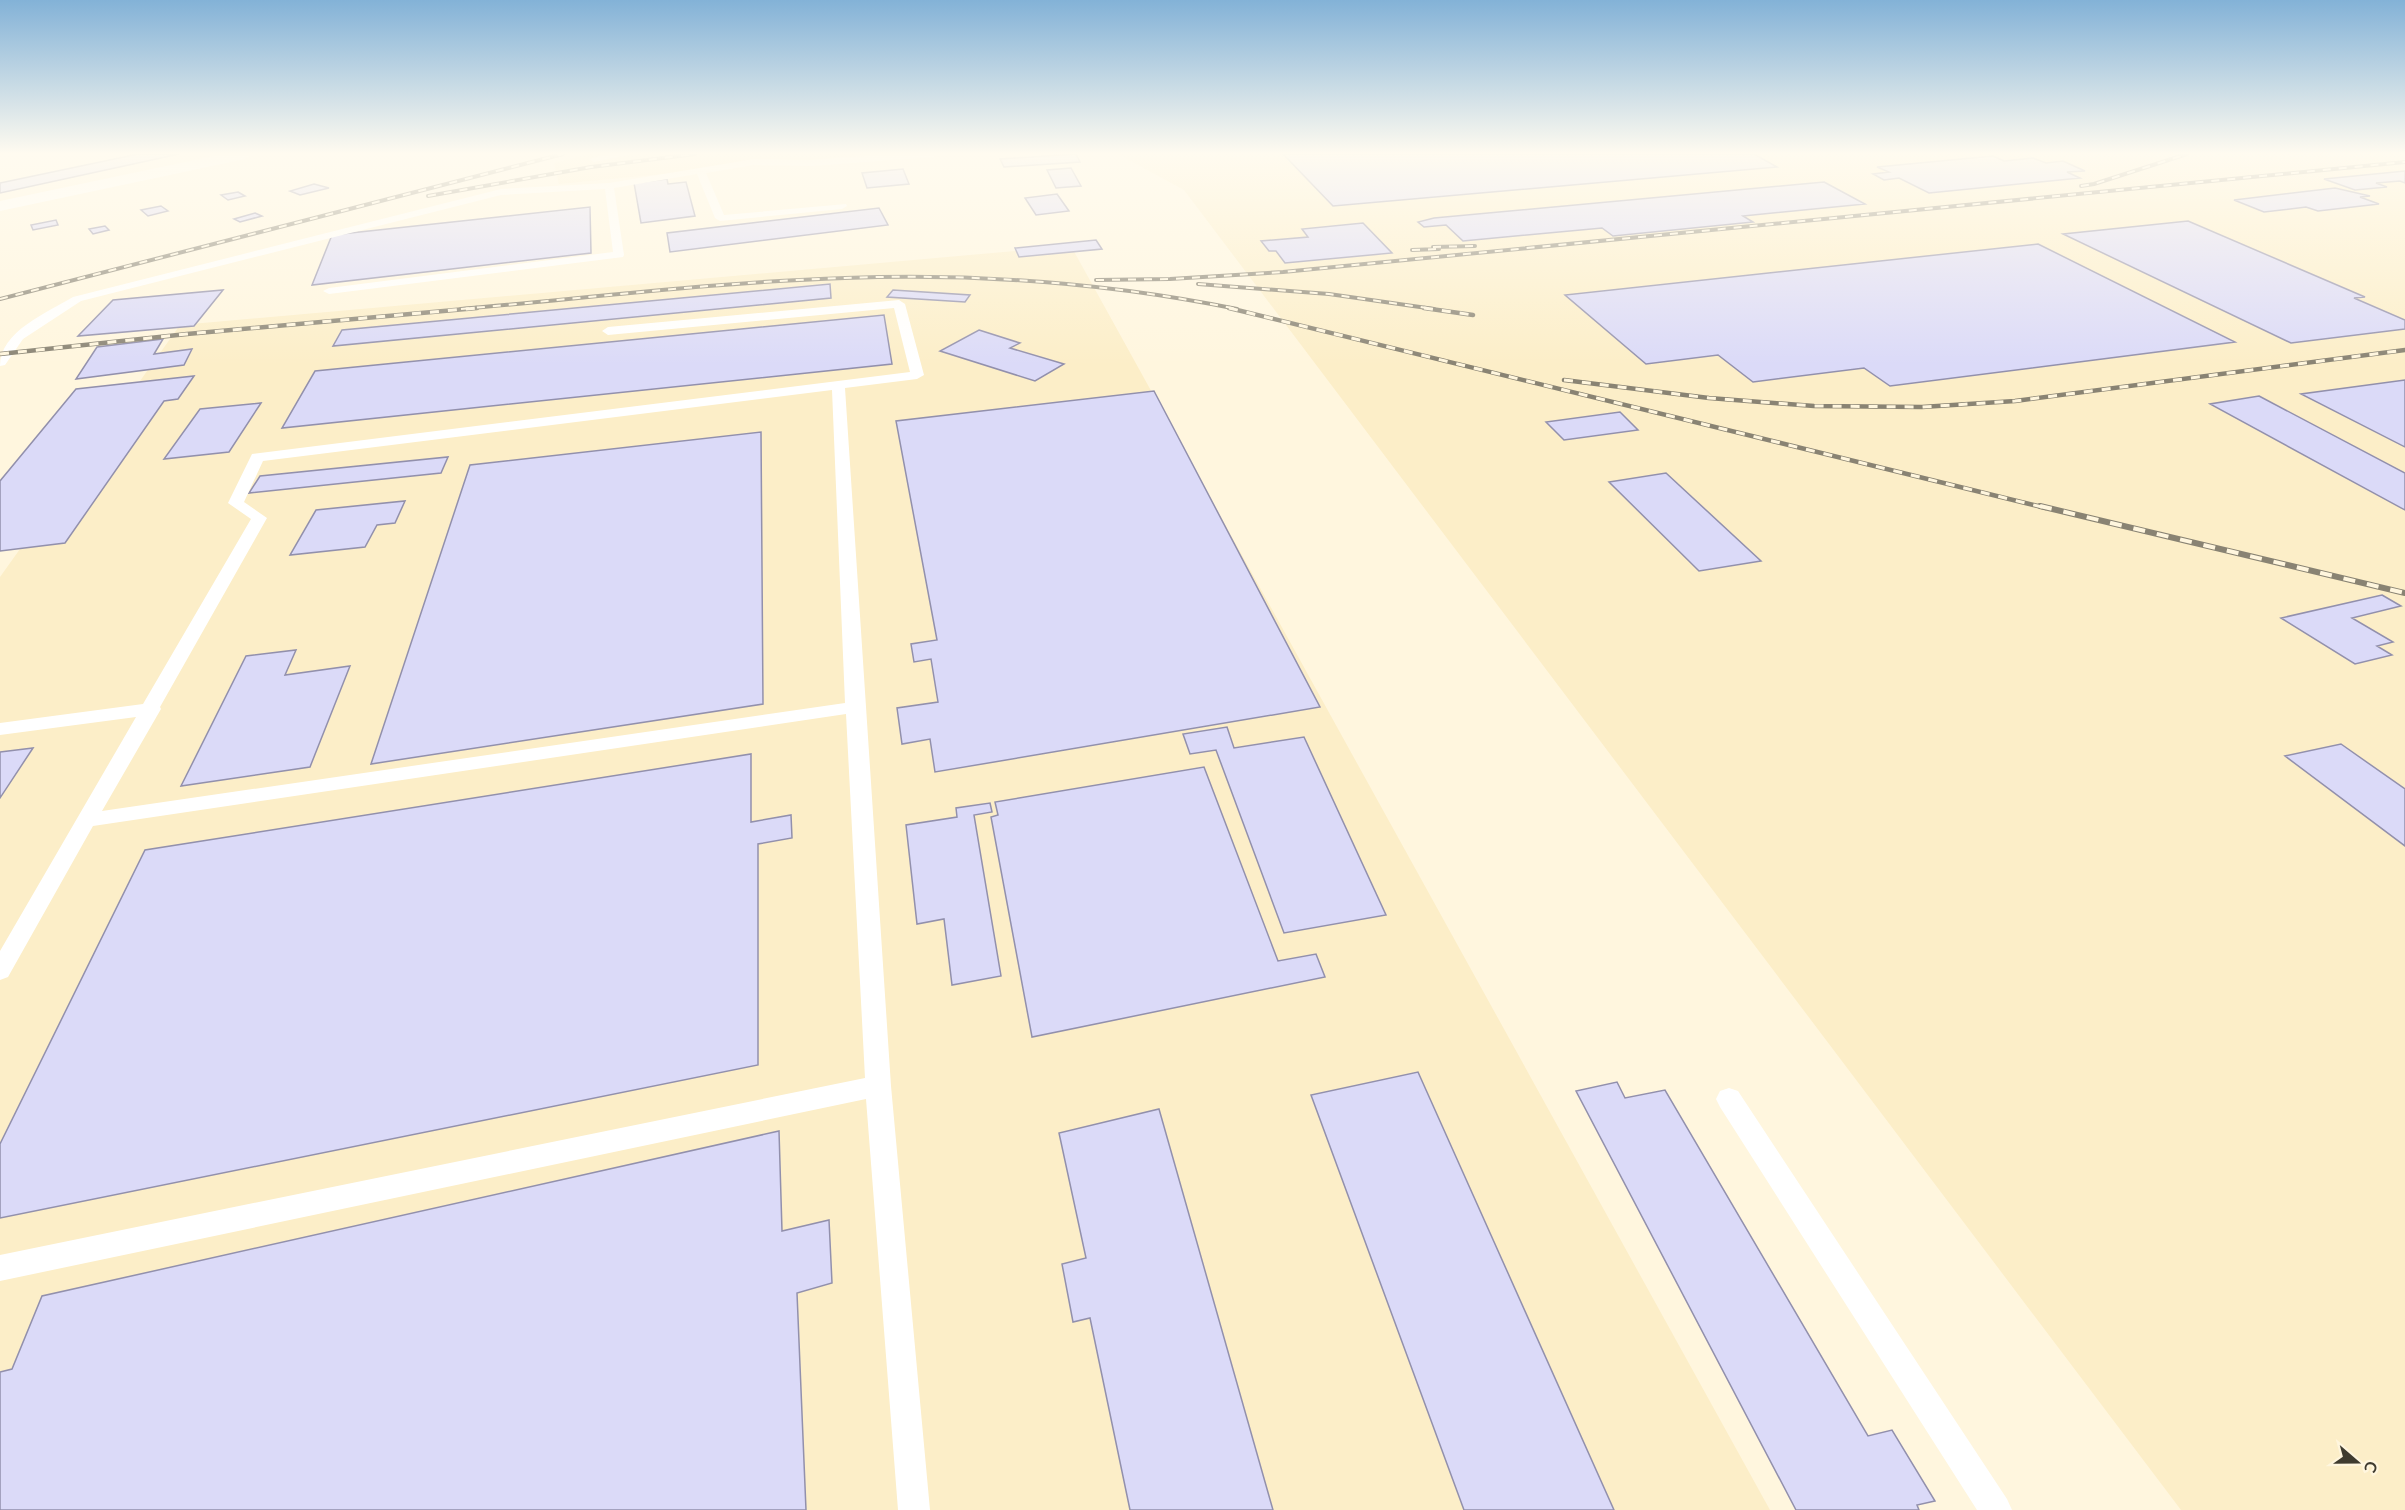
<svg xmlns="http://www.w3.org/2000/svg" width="2405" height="1510" font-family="Lato,sans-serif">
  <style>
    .built { fill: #fceec8 }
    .building { fill: #dbdaf8; stroke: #9290ac; stroke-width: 1.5 }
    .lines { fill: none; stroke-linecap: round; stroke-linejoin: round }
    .lane { fill: #fff; fill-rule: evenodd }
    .street { fill: #fff; fill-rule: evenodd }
    .rail-far2-casing { stroke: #898373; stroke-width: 4 }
    .rail-far1-casing { stroke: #898373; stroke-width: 4.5 }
    .rail-casing { stroke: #898373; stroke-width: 6 }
    .rail-far2 { stroke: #fff6de; stroke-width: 2; stroke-dasharray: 8; stroke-linecap: butt }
    .rail-far1 { stroke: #fff6de; stroke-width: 3; stroke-dasharray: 9; stroke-linecap: butt }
    .rail { stroke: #fff6de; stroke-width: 4; stroke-dasharray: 12; stroke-linecap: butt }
  </style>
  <rect width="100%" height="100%" fill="#fff6de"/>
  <path class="built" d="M589,154H871L559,184L554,163Z
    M1118,154H2405V1510H2181L1184,190Z
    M1071,246L1770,1510H0V577L180,325Z"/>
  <path class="building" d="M138,154H179L0,193V183Z
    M1076,154L1080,162L1004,167L1000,159Z
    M1283,154H1754L1777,167L1333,206Z
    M1993,156L2004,161L2033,158L2046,163L2063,161L2085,171L2067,172L2080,178L1929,193L1899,178L1884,180L1873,174L1889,172L1877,167Z
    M1071,168L1081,186L1056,188L1047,170Z
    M903,169L909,184L867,188L862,173Z
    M2405,171V183L2400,181L2376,183L2387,187L2355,190L2324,179Z
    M667,179L668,184L686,182L695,216L641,223L634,183Z
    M1824,182L1865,204L1743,216L1753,222L1613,236L1602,228L1463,241L1446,225L1424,227L1418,222L1434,218Z
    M314,184L329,188L300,195L290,191Z
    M2335,188L2370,196L2360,197L2379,204L2318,211L2306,207L2264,212L2234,200Z
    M238,192L245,196L228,200L221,195Z
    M1057,194L1069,211L1036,215L1025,198Z
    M161,206L168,211L148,216L141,210Z
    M590,207L591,253L312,285L332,235Z
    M879,208L888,225L670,252L667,233Z
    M255,213L262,216L240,222L234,219Z
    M56,220L58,225L33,230L31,225Z
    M2188,221L2365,297L2354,298L2405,320V329L2291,343L2063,234Z
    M1363,223L1392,253L1285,263L1276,251H1269L1261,241L1308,237L1302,229Z
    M105,226L109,230L93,234L89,229Z
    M1096,240L1102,249L1019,257L1015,248Z
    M2038,244L2235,342L1890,386L1864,368L1753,382L1718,355L1646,364L1565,295Z
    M830,284L831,298L333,346L342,330Z
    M223,290L194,326L78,336L113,300Z
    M893,290L970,295L965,302L887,297Z
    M884,315L892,364L282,428L315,371Z
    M979,330L1020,343L1010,348L1064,364L1035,381L940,351Z
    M163,339L154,354L192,349L184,365L76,379L97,347Z
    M194,376L178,399L164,401L65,543L0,551V481L76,389Z
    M2405,380V447L2301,394Z
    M1154,391L1320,707L935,772L930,739L902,744L897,708L938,702L931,659L914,662L911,644L937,640L896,421Z
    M2259,396L2405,473V510L2210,404Z
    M261,403L229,452L164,459L200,409Z
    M1620,412L1638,430L1564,440L1546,422Z
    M761,432L763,704L371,764L470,465Z
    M448,457L441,473L249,493L260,476Z
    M1666,473L1761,561L1699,571L1609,482Z
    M405,501L395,523L377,525L365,547L290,555L316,510Z
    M2382,595L2401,606L2352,618L2393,642L2377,646L2392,655L2355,664L2281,618Z
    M296,650L285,675L350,666L310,767L181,786L246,656Z
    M1227,727L1234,748L1304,737L1386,915L1284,933L1216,750L1190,754L1183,734Z
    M2341,744L2405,789V846L2285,756Z
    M33,748L0,798V752Z
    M751,754V822L791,815L792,838L758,844V1065L0,1218V1144L145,850Z
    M1204,767L1278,961L1316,954L1325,977L1032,1037L991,817L998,815L995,802Z
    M990,803L992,812L974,815L1001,976L952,985L944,919L917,924L906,825L957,817L956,808Z
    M1418,1072L1614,1510H1464L1311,1095Z
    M1617,1082L1625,1098L1665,1090L1868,1436L1892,1430L1935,1501L1917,1505L1919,1510H1796L1576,1091Z
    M1159,1109L1273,1510H1130L1090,1318L1073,1322L1062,1264L1086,1258L1059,1133Z
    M779,1131L782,1231L829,1220L832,1283L797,1293L806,1510H0V1372L12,1369L42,1296Z"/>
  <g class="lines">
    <path class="lane" d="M608,154H632L594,162L589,159Z
      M895,154H938L933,157L812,166L754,165L706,173L724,215L846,204L847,206L842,209L720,221L715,218L697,174L614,188L624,255L623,257L329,294L323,291L329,288L613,252L605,189L501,195L81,301L23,339L5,365L0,366C0,331 47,313 73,297L501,189L609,183L754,159L812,160Z
      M899,300L905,304L924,375L917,379L845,388L891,1086L930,1510H898L866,1099L0,1281V1255L865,1078L846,714L93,826L8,977L0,980V951L136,717L0,735V723L143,704L251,519L228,503L252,454L910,372L894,308L608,335L602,331L608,327ZM832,390L845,703L102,811L161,709L160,707L267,518L244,502L263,461Z
      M1729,1088L1738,1091L2007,1499L2012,1510H1977L1720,1107L1716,1099L1720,1091Z"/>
    <path class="street" d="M223,154H253L245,159L0,211V201Z"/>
    <defs>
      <path id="rail-far2" d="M2081,186L2094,184L2187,154
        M428,196L591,167L695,154
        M1433,247L1475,246
        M1412,250L1439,249
        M1096,280L1170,279L1283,272L2405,162
        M1198,284L1329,294L1434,309
        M0,299L563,154
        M461,309C588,298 717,282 845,278C976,273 1108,283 1237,309"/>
      <path id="rail-far1" d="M1229,308L2046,508
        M1424,308L1473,315
        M0,354L187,334L477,308
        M1564,380L1709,398L1814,406L1922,407L2015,401L2405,350"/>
      <path id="rail" d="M2040,506L2405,593"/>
    </defs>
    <use href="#rail-far2" class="rail-far2-casing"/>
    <use href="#rail-far1" class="rail-far1-casing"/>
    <use href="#rail" class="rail-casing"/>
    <use href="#rail-far2" class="rail-far2"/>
    <use href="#rail-far1" class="rail-far1"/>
    <use href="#rail" class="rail"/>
  </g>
  <linearGradient id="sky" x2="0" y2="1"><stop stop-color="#83b2d7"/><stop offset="0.42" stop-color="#fffbf0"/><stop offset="1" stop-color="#fffbf0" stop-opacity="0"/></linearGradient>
  <rect width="2405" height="365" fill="url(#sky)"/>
  <g transform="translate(2357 1462) rotate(110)" stroke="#fff6de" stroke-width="4.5" paint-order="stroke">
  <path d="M0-4.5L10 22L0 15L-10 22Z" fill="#3f3b2f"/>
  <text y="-9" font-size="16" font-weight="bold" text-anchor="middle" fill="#3f3b2f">С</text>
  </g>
</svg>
